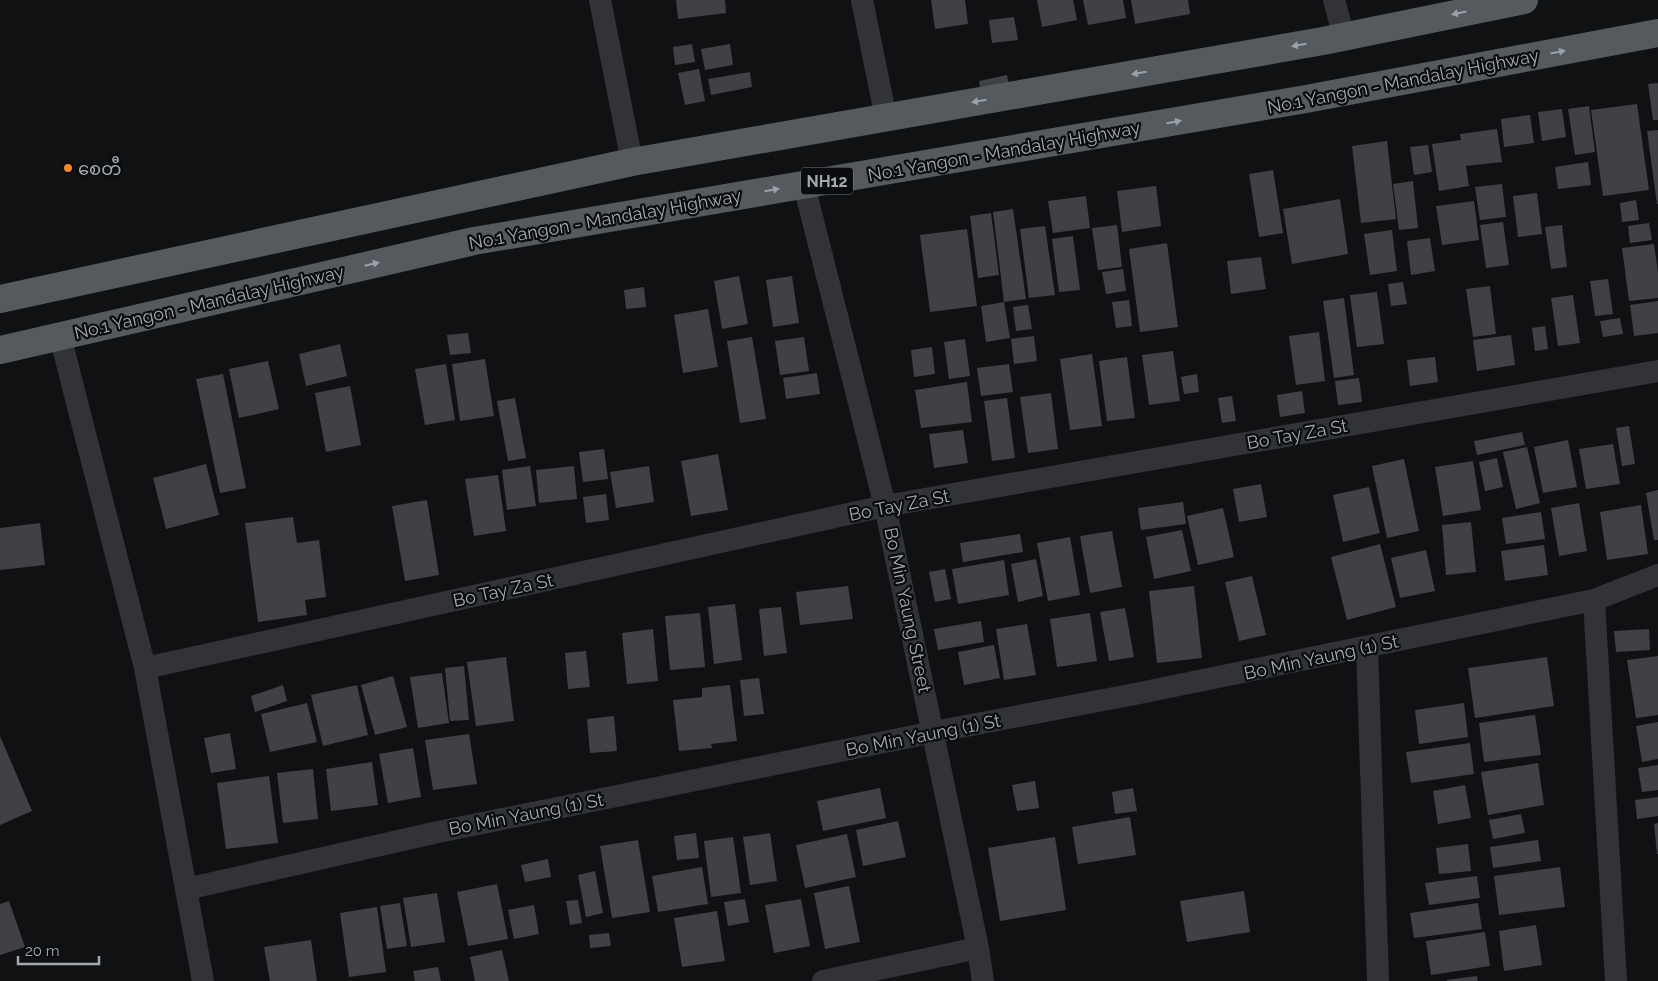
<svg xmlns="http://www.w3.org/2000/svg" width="1658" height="981" font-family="Raleway,'Noto Sans Myanmar',sans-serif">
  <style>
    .building { fill: #3f4145 }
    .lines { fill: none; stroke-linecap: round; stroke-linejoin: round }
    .minor { stroke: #313337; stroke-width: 22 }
    .trunk { stroke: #555a5f; stroke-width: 28 }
    .oneway { fill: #99a2ab }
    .poi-dot { fill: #f68925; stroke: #0b0c0d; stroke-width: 2 }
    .labels { text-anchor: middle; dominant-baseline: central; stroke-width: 4.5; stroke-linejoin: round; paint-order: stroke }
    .shield { fill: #0b0c0d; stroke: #747b81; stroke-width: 1 }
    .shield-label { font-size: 16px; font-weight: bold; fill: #a1aab3 }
    .street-label { font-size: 18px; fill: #a1aab3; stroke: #0b0c0d }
    .poi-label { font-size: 18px; fill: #a1aab3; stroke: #0b0c0d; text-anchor: start }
  </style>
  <rect width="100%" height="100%" fill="#101112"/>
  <path class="building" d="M676,0H725L726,13L678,19Z
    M931,0H965L968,24L935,29Z
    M1037,0H1073L1077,20L1042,27Z
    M1083,0H1123L1126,18L1088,25Z
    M1131,0H1188L1190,14L1135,24Z
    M1014,17L1018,40L992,43L989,20Z
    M692,44L695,62L675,65L673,47Z
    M730,44L733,65L705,70L701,49Z
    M699,69L705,101L685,105L678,73Z
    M750,72L752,87L711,95L708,79Z
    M1007,75L1010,89L981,95L979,81Z
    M1658,83V120H1653L1648,84Z
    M1637,104L1649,190L1603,196L1591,110Z
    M1589,106L1595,152L1575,155L1568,109Z
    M1562,109L1566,137L1542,141L1538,112Z
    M1530,115L1534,143L1504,147L1501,119Z
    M1497,129L1502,162L1466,166L1469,186L1439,191L1432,144L1461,140L1460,134Z
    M1658,130V204H1657L1647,131Z
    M1387,141L1396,219L1361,223L1352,146Z
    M1428,145L1432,172L1414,175L1410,147Z
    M1588,162L1591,185L1558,189L1555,167Z
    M1273,170L1283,233L1259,237L1249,174Z
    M1413,181L1418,228L1399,230L1393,184Z
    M1502,184L1506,217L1480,220L1475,187Z
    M1156,186L1161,226L1122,232L1117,191Z
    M1537,193L1542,234L1518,237L1513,196Z
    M1086,196L1090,228L1053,233L1048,201Z
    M1340,199L1348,254L1292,264L1283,209Z
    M1636,200L1639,220L1622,222L1620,203Z
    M1474,201L1479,240L1442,245L1436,206Z
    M1013,209L1026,299L1004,302L993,212Z
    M991,213L999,275L978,278L970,216Z
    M1503,222L1509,265L1486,268L1480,225Z
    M1649,223L1652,240L1630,243L1628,226Z
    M1117,225L1122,267L1098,270L1092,228Z
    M1562,225L1567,267L1551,269L1545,227Z
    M1045,226L1055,295L1029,298L1020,229Z
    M967,229L977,306L930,312L920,235Z
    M1392,230L1397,271L1370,275L1364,234Z
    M1073,236L1080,290L1059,292L1052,239Z
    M1430,238L1435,271L1411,275L1407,241Z
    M1167,243L1178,327L1140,332L1129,249Z
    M1654,244L1658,272V298L1629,301L1622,248Z
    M1261,257L1266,289L1231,294L1227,261Z
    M1123,269L1126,291L1106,294L1102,272Z
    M739,276L748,324L722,329L714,281Z
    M792,276L799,323L773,327L766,280Z
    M1608,279L1613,314L1595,316L1590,281Z
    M1403,282L1407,304L1391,306L1388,284Z
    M1490,286L1496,334L1473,337L1466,289Z
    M644,287L646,307L626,309L624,290Z
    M1377,292L1384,344L1357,347L1350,295Z
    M1573,295L1580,343L1558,346L1551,298Z
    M1344,298L1354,375L1334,378L1323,301Z
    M1129,300L1132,326L1116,328L1112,302Z
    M1658,301V333L1634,336L1630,305Z
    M1004,302L1010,338L986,342L981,306Z
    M1028,305L1032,329L1016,331L1013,307Z
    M708,309L718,367L683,373L674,315Z
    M1620,318L1623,334L1603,337L1600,321Z
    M1545,326L1548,349L1535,351L1532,328Z
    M1319,332L1325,381L1296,385L1289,336Z
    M468,333L471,353L450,355L447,335Z
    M1511,335L1515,365L1477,371L1473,340Z
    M1034,336L1037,361L1014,364L1011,339Z
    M752,337L766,419L740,423L727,341Z
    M804,337L809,371L780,375L775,341Z
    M965,339L970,376L949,379L944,342Z
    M340,344L347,376L306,386L299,354Z
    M932,347L935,374L914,377L911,350Z
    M1173,351L1180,401L1149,405L1142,355Z
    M1092,354L1102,426L1070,430L1060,359Z
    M1127,357L1135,418L1107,421L1099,361Z
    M1435,357L1438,382L1410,386L1407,360Z
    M485,359L494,416L460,421L452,364Z
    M268,361L279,409L239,418L229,369Z
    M446,364L455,420L425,425L415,369Z
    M1009,364L1013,392L981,396L977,368Z
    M817,373L820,394L786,399L783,378Z
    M223,374L246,488L220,493L196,379Z
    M1197,374L1199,392L1184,394L1181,377Z
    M1359,378L1362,402L1338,405L1335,381Z
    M967,382L972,422L921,428L915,390Z
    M350,386L361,445L326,452L315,393Z
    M1302,391L1305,413L1280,417L1277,395Z
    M1051,393L1058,449L1028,453L1020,397Z
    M1232,396L1236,421L1222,423L1218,398Z
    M515,398L526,458L508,461L497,401Z
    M1007,398L1015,458L992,461L984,401Z
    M1629,426L1635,464L1622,466L1616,428Z
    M963,430L968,463L934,468L929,434Z
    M1522,432L1525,445L1477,455L1474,441Z
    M1568,440L1577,487L1543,493L1534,447Z
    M1613,444L1620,484L1586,489L1579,449Z
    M1527,447L1540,503L1516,509L1503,452Z
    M604,449L608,479L583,482L579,452Z
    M718,454L728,510L691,516L681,461Z
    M1497,458L1503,487L1485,491L1479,462Z
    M1404,459L1419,531L1387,538L1372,466Z
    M1473,461L1481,510L1443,516L1435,467Z
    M206,464L219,515L166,529L153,478Z
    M530,466L536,506L507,510L502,470Z
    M574,466L577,499L539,503L536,470Z
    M649,466L654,502L616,508L610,472Z
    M498,475L506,531L474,536L465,479Z
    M1261,484L1267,517L1239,522L1233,489Z
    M1369,487L1380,533L1343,542L1333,495Z
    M1658,490V540H1654L1646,493Z
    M606,494L609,520L586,523L583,497Z
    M427,500L439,575L405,581L392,506Z
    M1183,502L1186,524L1141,530L1138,508Z
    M1579,503L1587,551L1559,556L1551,508Z
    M1641,505L1648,554L1607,560L1600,512Z
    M1223,508L1234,557L1198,565L1187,516Z
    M1541,512L1545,539L1506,544L1502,518Z
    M293,517L297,543L319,540L326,597L305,600L307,615L258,622L245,523Z
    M1471,522L1476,572L1446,575L1442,525Z
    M40,523L45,565L0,570V528Z
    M1182,530L1191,571L1154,579L1146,537Z
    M1112,531L1122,587L1090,593L1080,536Z
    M1020,534L1023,552L963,562L960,543Z
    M1070,537L1080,595L1048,601L1037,543Z
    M1380,544L1396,607L1347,620L1331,557Z
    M1544,545L1548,575L1505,581L1501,551Z
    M1426,550L1435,591L1400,598L1391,558Z
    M1036,559L1043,596L1018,602L1011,564Z
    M1004,560L1009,595L958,604L952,569Z
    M945,569L951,599L935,602L929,572Z
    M1252,576L1266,635L1239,641L1225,582Z
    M848,586L853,619L800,625L796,592Z
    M1194,586L1202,658L1157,663L1149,591Z
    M735,604L742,660L714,664L708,607Z
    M781,607L787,653L764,656L759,609Z
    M1125,608L1134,657L1109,661L1100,612Z
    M700,613L705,667L670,670L665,616Z
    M1090,613L1097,661L1057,667L1050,619Z
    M981,621L984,642L938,650L934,629Z
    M1027,624L1036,675L1004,680L996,629Z
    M653,629L658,681L627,684L622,633Z
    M1649,629L1650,650L1616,652L1614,631Z
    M994,645L1000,678L964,685L958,652Z
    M586,651L590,687L568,689L565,653Z
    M1658,656V715L1636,718L1627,660Z
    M506,657L514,721L476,726L467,662Z
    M1547,657L1554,706L1475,718L1468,668Z
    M464,666L469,720L450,721L445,668Z
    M442,673L449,723L418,728L410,677Z
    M393,676L407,727L375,735L361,685Z
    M759,678L764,714L744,716L740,680Z
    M283,685L287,701L255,712L251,696Z
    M357,685L368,735L323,746L311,695Z
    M730,685L737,741L711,744L712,748L679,751L673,700L702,697V688Z
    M307,703L317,742L270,752L261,714Z
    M1464,703L1468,737L1419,744L1415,710Z
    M1535,715L1541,755L1484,762L1479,723Z
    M614,716L617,751L590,753L587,719Z
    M1658,722V759L1642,762L1636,726Z
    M230,733L236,769L211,773L204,738Z
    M469,734L477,784L433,790L425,740Z
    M0,736L32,811L0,825Z
    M1470,743L1474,774L1411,783L1406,752Z
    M413,748L421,797L388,803L379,754Z
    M372,762L378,805L331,811L326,769Z
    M1538,763L1544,805L1488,815L1481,772Z
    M1658,765V790L1642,792L1638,768Z
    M313,769L318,819L283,823L277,773Z
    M269,776L278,843L226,849L217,783Z
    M1035,781L1039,808L1017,811L1012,785Z
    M1465,785L1471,818L1438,824L1433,791Z
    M880,788L886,818L823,831L817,801Z
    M1133,788L1137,811L1115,814L1112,792Z
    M1658,797V816L1637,819L1635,800Z
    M1521,814L1525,833L1493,839L1489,820Z
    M1130,817L1136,855L1078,864L1072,827Z
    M898,821L906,857L863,866L856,830Z
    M1658,823V854H1657L1654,824Z
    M696,833L699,858L677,860L674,836Z
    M770,833L777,881L750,885L743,837Z
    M847,834L856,877L805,888L796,845Z
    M733,837L741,893L711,897L704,841Z
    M1055,837L1066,910L1000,921L988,848Z
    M638,840L650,912L612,918L600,846Z
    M1538,840L1541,861L1493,868L1490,847Z
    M1468,844L1471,871L1439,874L1436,848Z
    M548,859L551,877L525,882L521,865Z
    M702,867L708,904L658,912L652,876Z
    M1560,867L1565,907L1499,915L1494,876Z
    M595,871L603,913L586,917L578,875Z
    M1477,876L1480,898L1429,905L1425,883Z
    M497,884L508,939L468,946L457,892Z
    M849,886L860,942L825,949L814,893Z
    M1244,891L1250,932L1187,942L1180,901Z
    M437,893L445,942L411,947L403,898Z
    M745,899L749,922L728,926L724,902Z
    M801,899L810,946L774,953L765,905Z
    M578,900L582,923L570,925L566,901Z
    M9,901L25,947L0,955V904Z
    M400,903L407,946L387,949L380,906Z
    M1478,903L1482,929L1414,938L1410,913Z
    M534,905L539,934L514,939L508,910Z
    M377,907L386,972L349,977L340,913Z
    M717,911L725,961L682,967L674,918Z
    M1536,925L1542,965L1504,971L1499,931Z
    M1485,932L1490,966L1431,975L1426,941Z
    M609,933L611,946L590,948L589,935Z
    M311,940L317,981H270L264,947Z
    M502,950L509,981H475L470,957Z
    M438,967L441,981H415L413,971Z
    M1477,976L1478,981H1447V980Z"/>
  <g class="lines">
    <path class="minor" d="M600,0L632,162
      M862,0L886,118
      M1334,0L1344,37
      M804,185L885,506L978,948L983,981
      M60,336L145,668L203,981
      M1594,600L1616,981
      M1367,648L1378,981
      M145,668L885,506L1658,371
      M186,889L438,832L934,732L1130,695L1594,600L1658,575
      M823,981L978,948"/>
    <path class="trunk" d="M0,299L632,162L1323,41L1524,0
      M0,350L474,241L1306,99L1658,33"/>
  </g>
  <defs><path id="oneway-solid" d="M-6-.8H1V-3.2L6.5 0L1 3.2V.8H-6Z" transform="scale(1.25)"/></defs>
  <g class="oneway">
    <use href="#oneway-solid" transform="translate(1459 13) rotate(168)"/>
    <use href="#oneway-solid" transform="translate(1299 45) rotate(170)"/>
    <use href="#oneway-solid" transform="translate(1558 52) rotate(-11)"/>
    <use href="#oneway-solid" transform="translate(1139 73) rotate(170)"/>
    <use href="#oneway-solid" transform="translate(979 101) rotate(170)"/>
    <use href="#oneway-solid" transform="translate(1174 122) rotate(-10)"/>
    <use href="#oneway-solid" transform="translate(772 190) rotate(-10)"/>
    <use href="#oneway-solid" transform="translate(372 264) rotate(-13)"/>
  </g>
  <circle class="poi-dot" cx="68" cy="168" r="5"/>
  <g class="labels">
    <rect class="shield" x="801" y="167.5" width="52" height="27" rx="4"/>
    <g class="shield-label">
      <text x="827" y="181">NH12</text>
    </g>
    <g class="street-label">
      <text transform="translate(1403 81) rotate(-11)">No.1 Yangon - Mandalay Highway</text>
      <text transform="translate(1004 151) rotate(-10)">No.1 Yangon - Mandalay Highway</text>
      <text transform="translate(605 219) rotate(-10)">No.1 Yangon - Mandalay Highway</text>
      <text transform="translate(209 302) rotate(-13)">No.1 Yangon - Mandalay Highway</text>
      <text transform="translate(1297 434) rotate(-10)">Bo Tay Za St</text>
      <text transform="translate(899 505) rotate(-11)">Bo Tay Za St</text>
      <text transform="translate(503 590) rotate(-12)">Bo Tay Za St</text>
      <text transform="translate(908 610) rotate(78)">Bo Min Yaung Street</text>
      <text transform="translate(1321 657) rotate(-12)">Bo Min Yaung (1) St</text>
      <text transform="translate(923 735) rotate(-11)">Bo Min Yaung (1) St</text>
      <text transform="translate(526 814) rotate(-11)">Bo Min Yaung (1) St</text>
    </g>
    <g class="poi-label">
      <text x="78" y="168">စေတီ</text>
    </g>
  </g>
  <path d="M18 956v8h81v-8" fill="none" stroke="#a1aab3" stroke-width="2.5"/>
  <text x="25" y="956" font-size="15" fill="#a1aab3" stroke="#0b0c0d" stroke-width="4" paint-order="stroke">20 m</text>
</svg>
